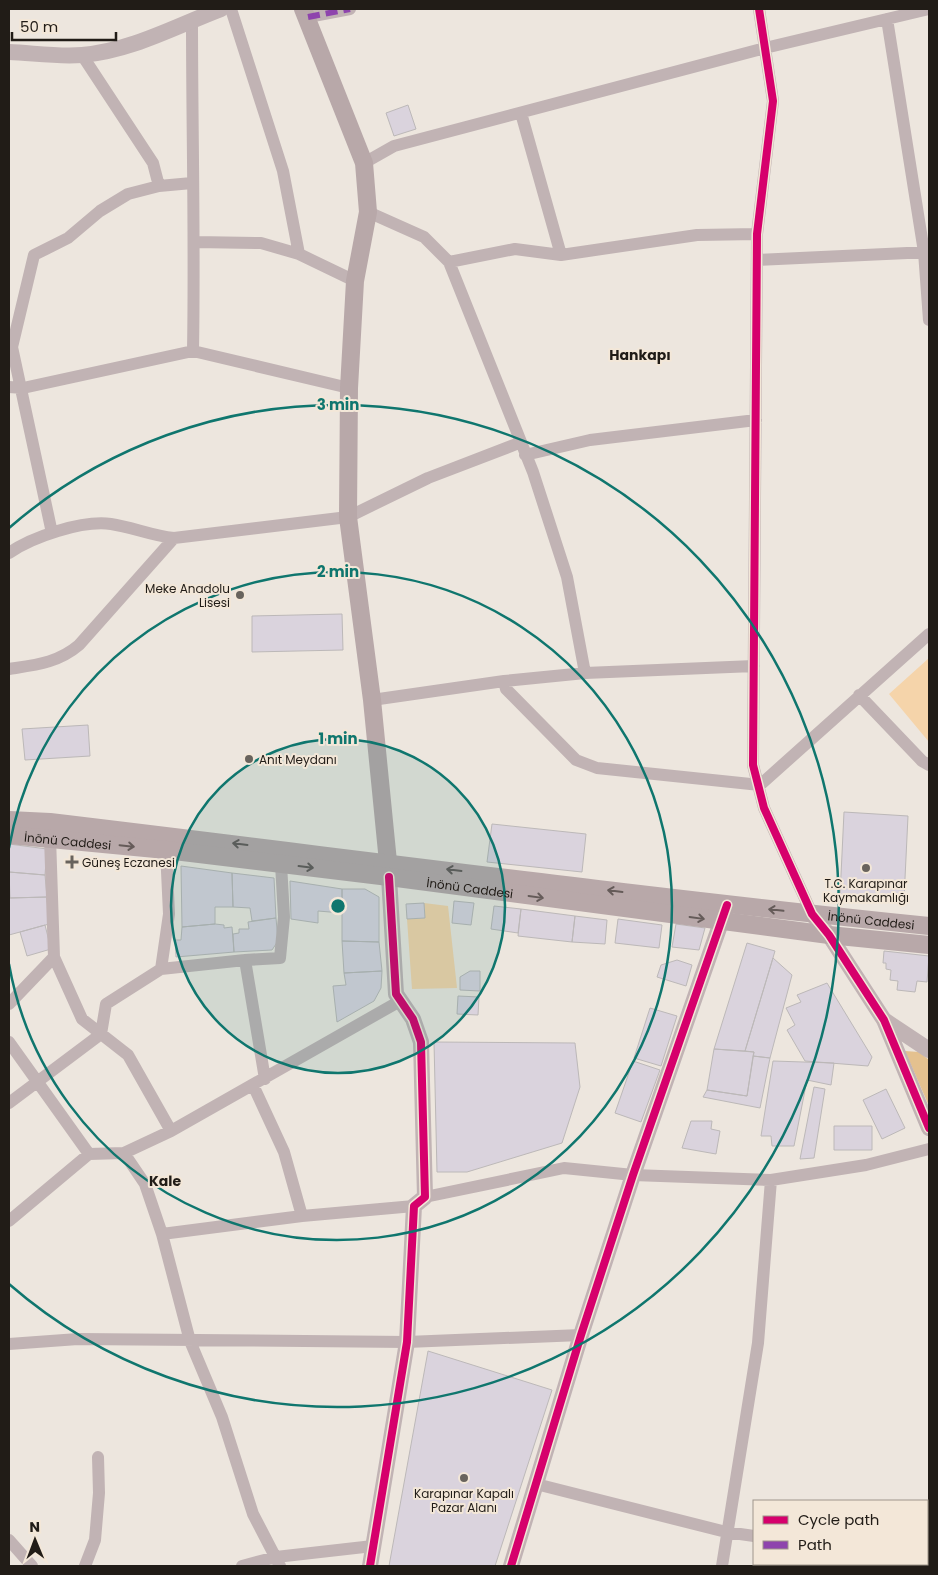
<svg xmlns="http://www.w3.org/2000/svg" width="938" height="1575" font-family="Poppins,sans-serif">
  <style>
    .green { fill: #f5d4aa }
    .forest { fill: #e4c18f }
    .building { fill: #dad3dd; stroke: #bcb8b8 }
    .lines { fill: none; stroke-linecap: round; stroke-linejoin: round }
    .minor { stroke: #c1b3b4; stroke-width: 12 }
    .tertiary { stroke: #c1b3b4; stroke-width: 16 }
    .secondary { stroke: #b8a8a9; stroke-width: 18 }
    .quiet { stroke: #8e44ad; stroke-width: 6; stroke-dasharray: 12 6; stroke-linecap: butt }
    .cycleway-casing { stroke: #f3e7d8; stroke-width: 11 }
    .cycleway { stroke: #d6006c; stroke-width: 8 }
    .oneway { stroke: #655b59 }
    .ring { fill: none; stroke: #0f766e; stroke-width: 2.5 }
    .poi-dot { fill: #68635d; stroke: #f3e7d8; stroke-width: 2 }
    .labels { text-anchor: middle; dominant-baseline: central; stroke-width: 4; stroke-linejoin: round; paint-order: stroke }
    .poi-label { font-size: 12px; fill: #211c17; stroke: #f3e7d8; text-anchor: start }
    .street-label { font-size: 12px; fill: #211c17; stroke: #f3e7d8 }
    .neighbourhood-label { font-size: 14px; font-weight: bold; fill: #211c17; stroke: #f3e7d8 }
    .centre { fill: #0f766e; stroke: #f3e7d8; stroke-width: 2.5 }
    .ring-label { font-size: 15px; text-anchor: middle; font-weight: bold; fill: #0f766e; stroke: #f3e7d8; stroke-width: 4; stroke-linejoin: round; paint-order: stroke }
  </style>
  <rect width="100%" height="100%" fill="#ede6de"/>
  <path class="green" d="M929,658V742L889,694Z
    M424,903L448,906L457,988L412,989L407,919L425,918Z"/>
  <path class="forest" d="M905,1051L919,1052L929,1060V1106Z"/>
  <path class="building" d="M408,105L416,129L394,136L386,113Z
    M342,614L343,650L252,652V616Z
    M88,725L90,756L25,760L22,729Z
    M844,812L908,816L904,899L840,896Z
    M492,824L586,834L582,872L487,862Z
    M9,844L47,849L45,875L9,872Z
    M181,866L232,873L233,907H215V924L182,927Z
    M9,872L45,875L47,897L10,898Z
    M232,873L274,878L276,918L252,921L250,908L233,907Z
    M290,881L342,889V913L318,911V923L291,919Z
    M342,889H365L379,897V942L342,941Z
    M47,897L49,924L9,935V898Z
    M454,901L474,903L471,925L452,923Z
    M424,903L425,918L407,919L406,904Z
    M494,906L521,909L518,933L491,929Z
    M521,909L575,916L572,942L518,936Z
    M575,916L607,920L605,944L572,942Z
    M276,918L278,941L272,950L234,952L233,934L239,933V929H249L248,922Z
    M618,919L662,925L659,948L615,943Z
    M215,924L224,925V928L232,927L234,952L176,957L175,940H181L182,927Z
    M676,924L705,928L699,950L672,947Z
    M45,925L51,949L27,956L20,932Z
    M342,941L379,942L382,971L344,973Z
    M747,943L775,951L745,1051L714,1049Z
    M884,951L929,956L927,982L917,981L915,992L897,990L898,981L890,980L891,970L886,969V963H883Z
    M773,958L792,975L770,1058L753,1056L754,1052L745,1051Z
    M677,960L692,965L686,986L657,977L661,965Z
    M382,971L381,988L374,1001L337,1022L333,986L346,985L344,973Z
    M470,971H480V991L460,990V977Z
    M827,983L872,1057L868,1066L805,1061L787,1030L795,1025L786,1008L801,1002L797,995Z
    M458,996L479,997L478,1015L457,1014Z
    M650,1008L677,1016L661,1066L634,1058Z
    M434,1042L575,1043L580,1087L562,1143L467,1172H437Z
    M714,1049L754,1052L747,1096L707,1090Z
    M753,1056L770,1058L760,1108L703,1097L707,1090L747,1096Z
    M633,1061L660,1070L641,1122L615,1113Z
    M773,1061L834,1063L831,1085L807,1080L794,1146H772L771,1136H761Z
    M814,1087L825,1089L814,1158L800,1159Z
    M886,1089L905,1128L882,1139L863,1100Z
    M691,1121H712L711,1129L720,1131L716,1154L682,1148Z
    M834,1126H872V1150H834Z
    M428,1351L552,1390L495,1566H389Z"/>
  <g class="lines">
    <path class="minor" d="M231,9L283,171L299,254
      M759,9L773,101L757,234L753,765L764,808L812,914
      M308,17L350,9
      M887,19L924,252L929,320
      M192,20C192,130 195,240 193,351
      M82,55L153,163L159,186
      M521,113L561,255
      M364,163L394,146L765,48L929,9
      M368,212L424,237L449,262L533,472L567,577L585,673
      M195,242L261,243L299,254L355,281
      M757,260L929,252
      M449,262L515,249L561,255L697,235L757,234
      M9,387L23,388L193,351L349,388
      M525,455L590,440L756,420
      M52,533L12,347L34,255L68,238L100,211L128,194L159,186L192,183
      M9,553C32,537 82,520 111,524C132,527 152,536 174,538
      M9,669C35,665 58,663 79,645L174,538L348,517L428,478L519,443
      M504,681L585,673L754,666
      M859,695L922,761L929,765
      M372,700L504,681L506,689L576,760L597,768L760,785L929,634
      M50,837L54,957L82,1019L128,1055L171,1131
      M161,969L245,960
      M9,1004L54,957
      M9,1042L89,1154
      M265,1079L245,960L280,958L284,917L281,864
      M253,1085L284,1152L302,1216
      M9,1103L101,1034L106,1004L161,969L169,914L166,850
      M124,1153L145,1184L162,1234L190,1341L222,1417L253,1514L280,1566
      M425,1197L564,1168L633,1175L771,1180L866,1165L929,1149
      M9,1221L89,1154L124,1153L171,1131L400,1001
      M162,1234L302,1216L414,1206
      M9,1344L78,1339L407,1342L581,1335
      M536,1484L726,1532L754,1536
      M9,1540L32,1566
      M927,1557H929
      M85,1566L95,1540L99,1493L98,1457
      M242,1566L276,1557L373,1546
      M722,1566L758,1343L771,1180"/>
    <path class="tertiary" d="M9,52C33,53 58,57 82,55C131,51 176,26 221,9
      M812,914L829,935L884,1020L929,1128
      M884,1020L929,1050
      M370,1566L407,1342L414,1206L425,1197L421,1042L413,1019L396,994L389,877
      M511,1566L581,1335L633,1175L726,908"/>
    <g class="secondary">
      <path d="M303,9L364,163L368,212L355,281L349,388L348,517L372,700L389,872"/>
      <path id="s1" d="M9,820L50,822C343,857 636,896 929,926"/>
      <path id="s2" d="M9,835L166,850L389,877L829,935L929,945"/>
    </g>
    <path class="quiet" d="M308,17L350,9"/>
    <defs>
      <path id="cycleway" d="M759,9L773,101L757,234L753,765L764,808L812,914L829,935L884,1020L929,1128
        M370,1566L407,1342L414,1206L425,1197L421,1042L413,1019L396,994L389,877
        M511,1566L581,1335L633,1175L727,905"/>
    </defs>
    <use href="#cycleway" class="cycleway-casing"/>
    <use href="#cycleway" class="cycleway"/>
  </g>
  <defs><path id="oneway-shaft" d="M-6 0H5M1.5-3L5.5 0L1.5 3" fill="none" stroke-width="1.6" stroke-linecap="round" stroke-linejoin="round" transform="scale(1.25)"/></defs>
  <g class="oneway">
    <use href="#oneway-shaft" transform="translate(240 844) rotate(-173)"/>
    <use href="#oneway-shaft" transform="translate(127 846) rotate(6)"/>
    <use href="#oneway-shaft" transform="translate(306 867) rotate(7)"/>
    <use href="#oneway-shaft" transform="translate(454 870) rotate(-173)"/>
    <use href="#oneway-shaft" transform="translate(615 891) rotate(-173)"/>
    <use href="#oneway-shaft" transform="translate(536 897) rotate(8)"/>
    <use href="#oneway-shaft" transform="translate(776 910) rotate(-174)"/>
    <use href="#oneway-shaft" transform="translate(697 918) rotate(8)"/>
  </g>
  <circle cx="338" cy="906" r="167" fill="#0f766e" fill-opacity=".12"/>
  <g class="ring">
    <circle cx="338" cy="906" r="167"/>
    <path d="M9 848A334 334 0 1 1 9 964"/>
    <path d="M9 528A501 501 0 1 1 9 1284"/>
  </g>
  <g class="poi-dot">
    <circle cx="240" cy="595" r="5"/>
    <circle cx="249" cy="759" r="5"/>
    <path d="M69.5 854.5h5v5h5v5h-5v5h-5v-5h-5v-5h5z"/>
    <circle cx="866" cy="868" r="5"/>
    <circle cx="464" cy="1478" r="5"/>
  </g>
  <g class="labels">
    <g class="poi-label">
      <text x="230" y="588" text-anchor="end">Meke Anadolu<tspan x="230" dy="14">Lisesi</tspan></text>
      <text x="259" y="759">Anıt Meydanı</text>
      <text x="82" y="862">Güneş Eczanesi</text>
      <text x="866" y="883" text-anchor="middle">T.C. Karapınar<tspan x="866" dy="14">Kaymakamlığı</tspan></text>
      <text x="464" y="1493" text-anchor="middle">Karapınar Kapalı<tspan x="464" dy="14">Pazar Alanı</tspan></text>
    </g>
    <g class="street-label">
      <text stroke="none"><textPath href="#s2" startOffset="59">İnönü Caddesi</textPath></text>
      <text stroke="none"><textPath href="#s2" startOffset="464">İnönü Caddesi</textPath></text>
      <text stroke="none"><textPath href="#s1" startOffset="868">İnönü Caddesi</textPath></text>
    </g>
    <g class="neighbourhood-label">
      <text x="640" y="355">Hankapı</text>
      <text x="165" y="1181">Kale</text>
    </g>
  </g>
  <circle cx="338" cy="906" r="8" class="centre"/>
  <g class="ring-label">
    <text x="338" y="410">3 min</text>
    <text x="338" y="577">2 min</text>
    <text x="338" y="744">1 min</text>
  </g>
  <rect width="938" height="1575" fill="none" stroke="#211c17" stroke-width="20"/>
  <rect x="753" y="1500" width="175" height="65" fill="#f3e7d8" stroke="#9f968b"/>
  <rect x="763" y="1516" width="25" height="8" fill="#d6006c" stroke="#9f968b"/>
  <text x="798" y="1525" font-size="15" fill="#211c17">Cycle path</text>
  <rect x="763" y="1541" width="25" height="8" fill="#8e44ad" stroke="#9f968b"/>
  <text x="798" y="1550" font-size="15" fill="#211c17">Path</text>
  <g transform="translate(35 1540) rotate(359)" stroke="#f3e7d8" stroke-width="4" paint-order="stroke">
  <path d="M0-4L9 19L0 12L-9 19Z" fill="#211c17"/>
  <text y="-8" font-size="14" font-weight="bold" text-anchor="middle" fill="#211c17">N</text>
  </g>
  <path d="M12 32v8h104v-8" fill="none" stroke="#211c17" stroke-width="2.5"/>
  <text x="20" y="32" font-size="15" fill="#211c17" stroke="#f3e7d8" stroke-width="4" paint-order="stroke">50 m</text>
</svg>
